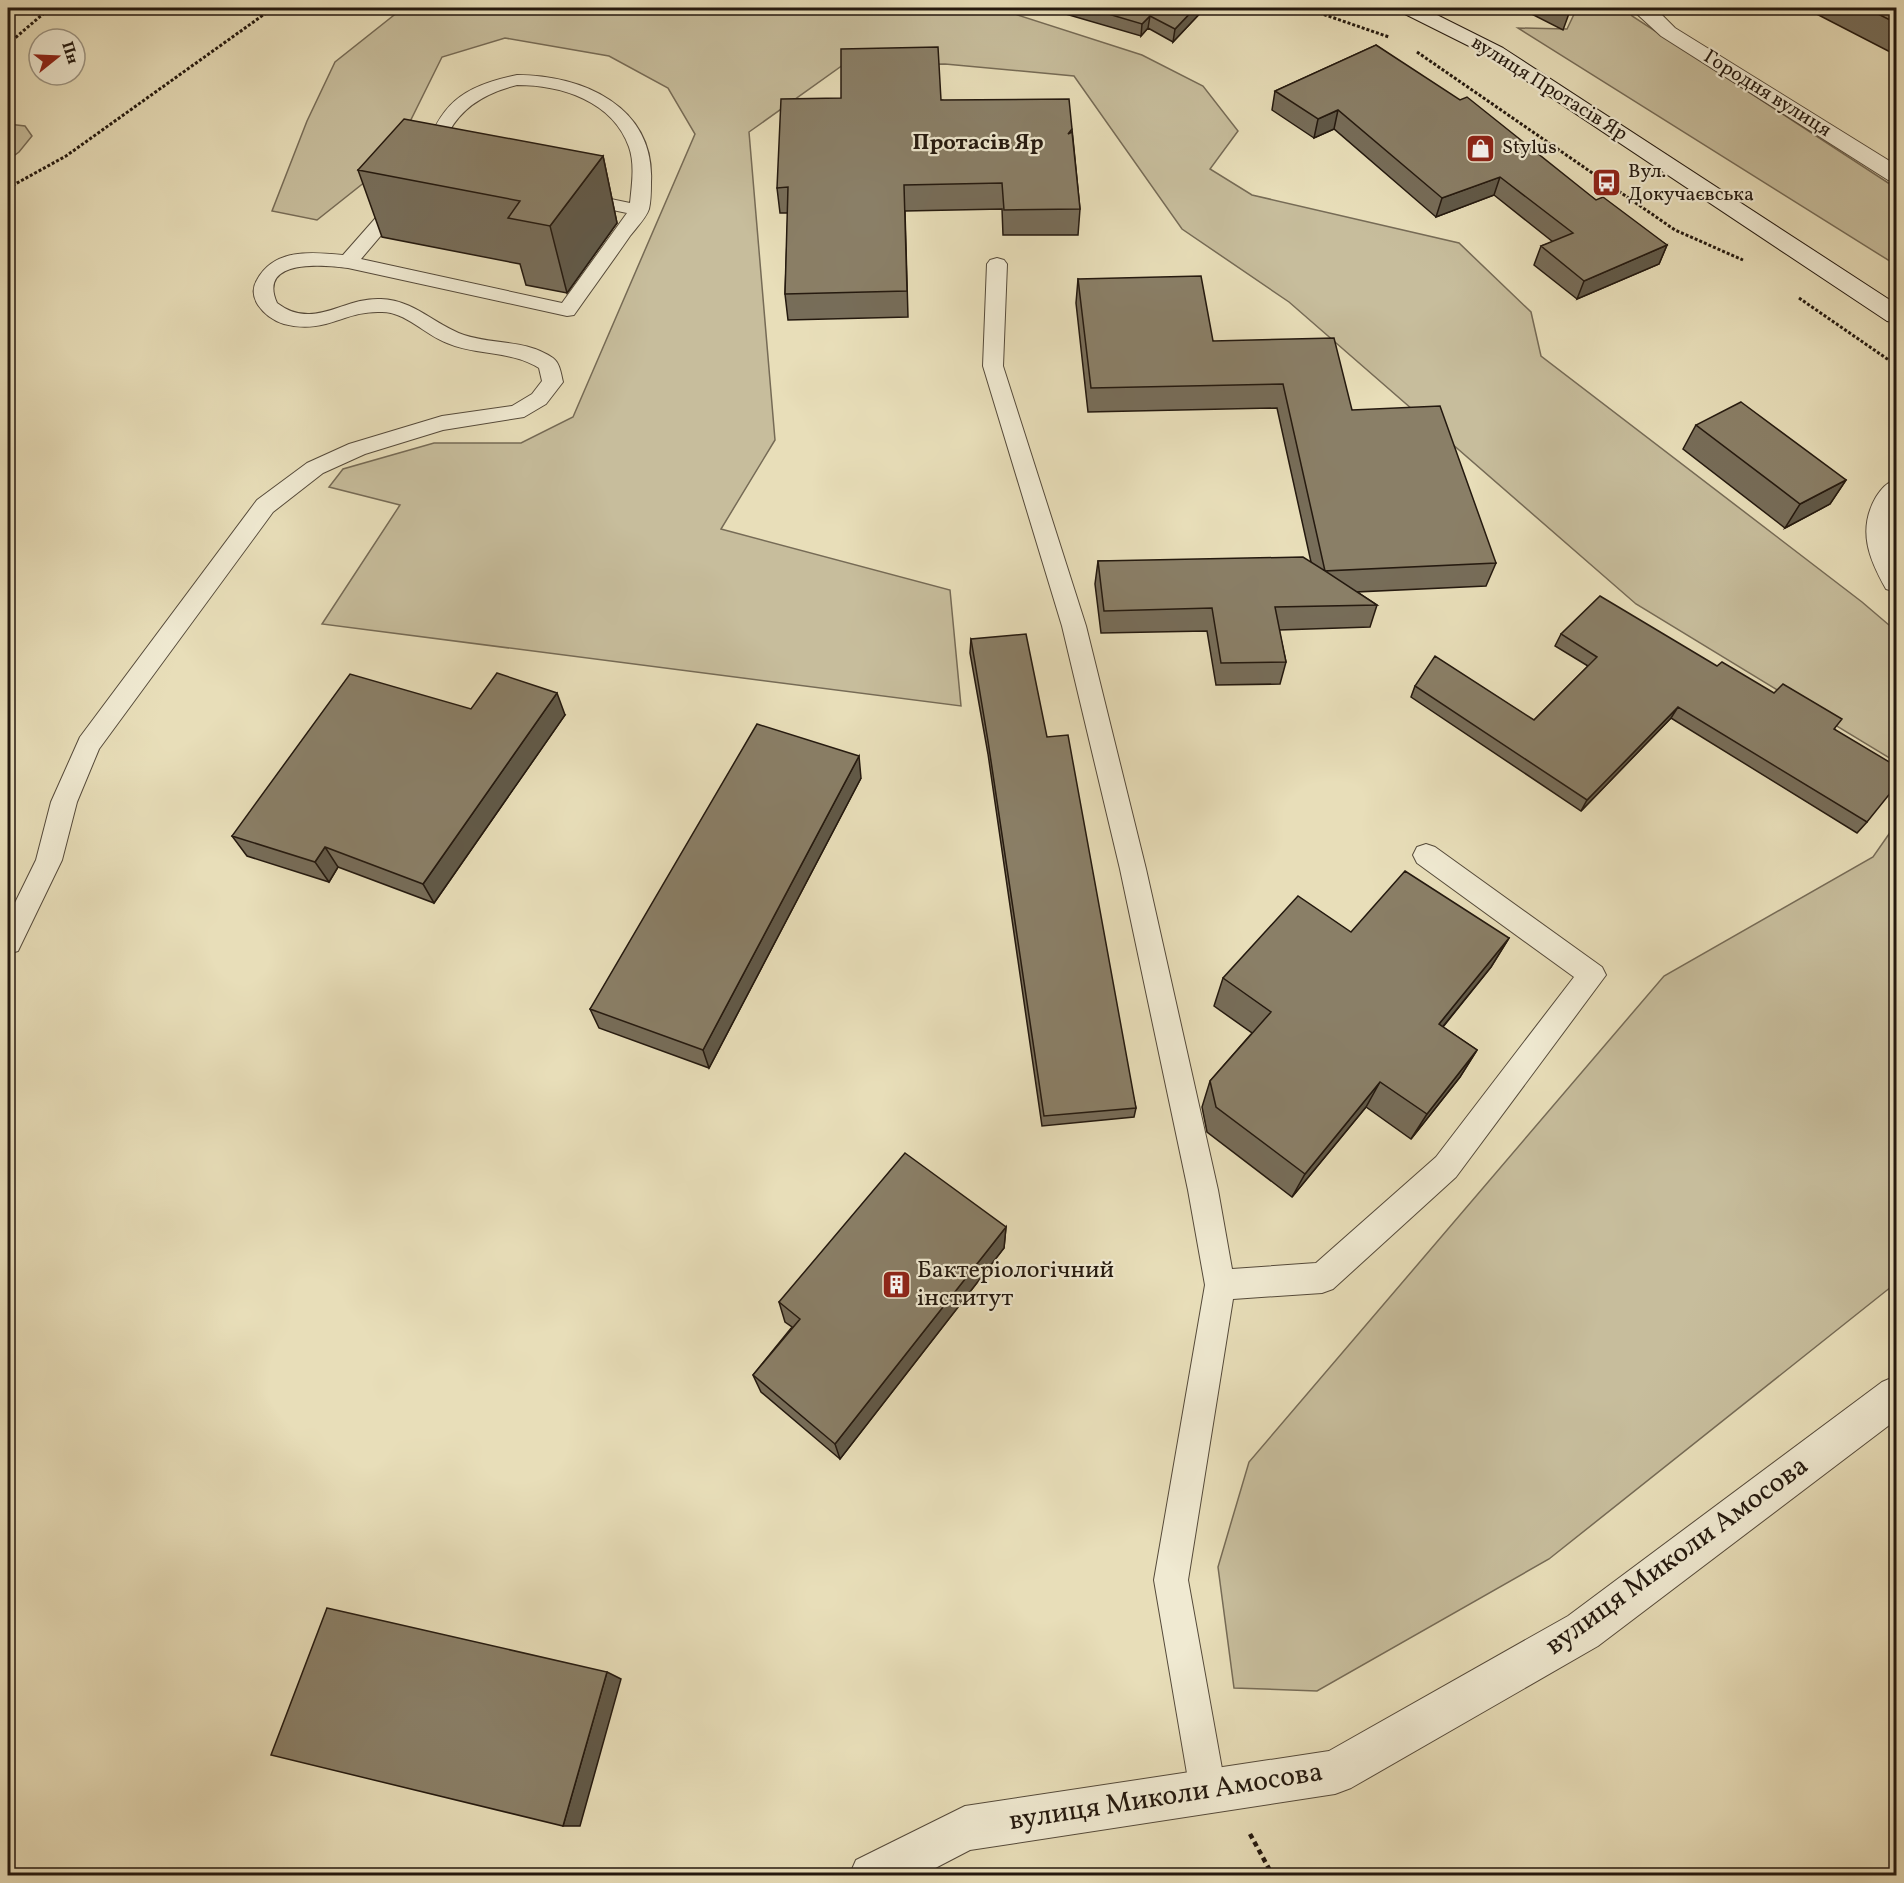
<svg xmlns="http://www.w3.org/2000/svg" width="1904" height="1883" font-family="Vollkorn,serif">
  <style>
    .green { fill: #c7bd9c; stroke: #766b56; stroke-width: 1.5 }
    .lines { fill: none; stroke-linecap: round; stroke-linejoin: round }
    .lane-casing { stroke: #554a3a; stroke-width: 2 }
    .street-casing { stroke: #554a3a; stroke-width: 2 }
    .secondary-casing { stroke: #24190f; stroke-width: 2 }
    .path-far1 { stroke: #24190f; stroke-width: 3; stroke-dasharray: 3 2; stroke-linecap: butt }
    .path { stroke: #24190f; stroke-width: 4.5; stroke-dasharray: 5 4; stroke-linecap: butt }
    .lane { fill: #f0ead2; fill-rule: evenodd }
    .street { fill: #f0ead2; fill-rule: evenodd }
    .secondary { fill: #f0ead2; fill-rule: evenodd }
    .wall { fill: #776d59; stroke: #24190f; stroke-width: 1.5 }
    .shaded-wall { fill: #615948; stroke: #24190f; stroke-width: 1.5 }
    .building { fill: #8a7f67; stroke: #24190f; stroke-width: 1.5 }
    .labels { text-anchor: middle; dominant-baseline: central; stroke-width: 4.5; stroke-linejoin: round; paint-order: stroke }
    .far-street-label { font-size: 20px; fill: #24190f; stroke: #f0ead2 }
    .far-poi-label { font-size: 20px; fill: #24190f; stroke: #f0ead2; text-anchor: start }
    .far-quarter-label { font-size: 22px; font-weight: bold; fill: #24190f; stroke: #f0ead2 }
    .poi-label { font-size: 24px; fill: #24190f; stroke: #f0ead2; text-anchor: start }
    .near-street-label { font-size: 28px; fill: #24190f; stroke: #f0ead2 }
  </style>
  <rect width="100%" height="100%" fill="#e8deb9"/>
  <filter id="stains"><feTurbulence type="fractalNoise" baseFrequency=".00333" numOctaves="4"/><feColorMatrix values="0 0 0 0 .2 0 0 0 0 .09 0 0 0 0 .02 0 0 0 .5 -.17"/></filter>
  <radialGradient id="worn" r=".72"><stop offset=".6" stop-color="#630" stop-opacity="0"/><stop offset="1" stop-color="#630" stop-opacity=".3"/></radialGradient>
  <path class="green" d="M403,8H996L1142,55L1203,86L1238,131L1210,169L1252,195L1459,243L1531,312L1541,356L1862,602L1896,631V762L1636,604L1289,302L1182,229L1074,76L945,64L843,65L749,132L775,440L721,529L950,590L961,706L322,624L400,505L329,487L343,469L434,443H521L573,417L695,134L668,88L609,56L505,38L442,57L390,162L317,220L272,211L307,121L335,62Z
    M1577,8H1627L1632,16L1896,188V265L1518,28L1567,29Z
    M8,124L25,126L32,136L19,152L8,160Z
    M1896,824V1283L1549,1559L1317,1691L1234,1688L1218,1567L1249,1462L1664,976L1873,857Z"/>
  <g class="lines">
    <defs>
      <path id="lane" d="M517,75C582,75 655,106 651,182C651,190 651,201 649,209C646,218 636,228 630,236C612,262 593,288 574,315L567,316L348,268C325,265 257,258 277,303C314,331 342,297 381,299C414,300 435,325 464,335C494,345 526,339 553,358C560,363 561,374 563,382L546,404L524,417L443,430L365,454L323,473L273,512L99,749L77,802L62,860L18,951L8,954V917L36,860L51,802L80,737L257,500L307,463L349,444L442,416L512,406L532,394L542,381L539,368C510,350 477,356 447,343C425,335 406,312 382,312C344,310 326,335 284,324C274,321 264,314 258,305C253,297 252,288 257,280C274,248 312,252 343,255L424,163L422,160C439,104 461,87 517,75ZM517,85C561,85 613,101 629,147C635,164 632,184 630,203L438,163C444,154 444,141 449,132C463,105 489,92 517,85ZM434,173L627,213L562,303L361,259Z
        M997,258L1004,260L1007,264L1003,366L1086,626L1146,869L1218,1190L1232,1269L1316,1263L1436,1157L1574,977L1417,863L1413,855L1417,847L1426,844L1435,847L1602,967L1606,975L1456,1177L1333,1289L1322,1293L1233,1299L1188,1580L1226,1791L1221,1804L1208,1809L1195,1804L1190,1791L1154,1580L1205,1285L1188,1190L1120,869L1062,626L983,366L987,264L990,260Z"/>
      <path id="street" d="M1635,8H1655L1675,28L1896,165V182L1888,180L1661,36L1637,14Z
        M1896,480C1898,498 1892,517 1893,536C1894,555 1898,573 1896,592L1886,589C1869,559 1857,530 1876,497C1882,488 1886,483 1896,480Z
        M1896,1376V1420L1598,1646L1351,1788L1335,1794L970,1850L920,1876H849L856,1860L965,1806L1329,1751L1568,1616L1882,1382Z"/>
      <path id="secondary" d="M1398,8H1423L1503,48L1896,304V323L1887,321L1489,56L1401,12Z"/>
    </defs>
    <use href="#lane" class="lane-casing"/>
    <use href="#street" class="street-casing"/>
    <use href="#secondary" class="secondary-casing"/>
    <path class="path-far1" d="M1305,8L1389,37
      M8,44L50,8
      M1417,52L1675,230L1743,260
      M8,188L66,156L273,8
      M1799,298L1896,365"/>
    <path class="path" d="M1250,1834L1273,1876
      M1005,1876L1025,1871"/>
    <use href="#lane" class="lane"/>
    <use href="#street" class="street"/>
    <use href="#secondary" class="secondary"/>
  </g>
  <path class="wall" d="M1045,8H1205L1173,42L1148,28L1141,36Z
    M1520,8H1571L1563,30Z
    M1805,8H1896V55Z
    M1376,45L1596,200L1667,245L1659,264L1577,299L1534,265L1541,246L1553,242L1494,195L1436,217L1334,129L1314,138L1272,110L1275,91Z
    M941,100L1072,129L1080,209L1078,235H1003L1002,209L905,211L908,317L788,320L785,294L788,213H780L777,188Z
    M603,156L617,223L567,293L526,285L520,264L382,237L358,170Z
    M1078,279L1213,341L1352,410L1496,563L1486,586L1357,592L1377,605L1370,627L1279,630L1286,662L1280,684L1216,685L1207,631L1101,633L1095,584L1098,561L1311,562L1277,408L1088,412L1076,303Z
    M1696,425L1846,480L1830,504L1785,528L1683,449Z
    M1561,634L1717,666L1835,729L1867,822L1857,833L1671,718L1581,811L1411,697L1415,686L1534,720L1588,666L1555,646Z
    M971,639L1047,737L1136,1108L1134,1117L1042,1126L988,754L970,653Z
    M471,709L565,715L434,903L338,867L329,882L247,856L232,836Z
    M861,778L709,1068L599,1028L590,1009Z
    M1351,932L1509,938L1491,967L1443,1027L1477,1050L1460,1077L1411,1139L1366,1107L1292,1197L1207,1132L1202,1107L1210,1081L1252,1033L1214,1006L1223,978Z
    M1006,1227L1004,1248L840,1459L761,1392L753,1375L792,1327L785,1322L779,1302Z"/>
  <path class="shaded-wall" d="M1195,8H1205L1173,42L1175,29Z
    M1150,16L1148,28L1141,36L1142,24Z
    M1338,110L1334,129L1314,138L1318,119Z
    M603,156L617,223L567,293L550,226Z
    M1500,177L1494,195L1436,217L1442,198Z
    M1667,245L1659,264L1577,299L1584,281Z
    M1846,480L1830,504L1785,528L1800,504Z
    M557,693L565,715L434,903L423,884Z
    M1678,707L1671,718L1581,811L1587,800Z
    M859,756L861,778L709,1068L703,1050Z
    M325,847L338,867L329,882L315,862Z
    M1509,938L1491,967L1423,1051L1439,1024Z
    M1477,1050L1460,1077L1411,1139L1427,1114Z
    M1380,1082L1366,1107L1292,1197L1305,1174Z
    M1006,1227L1004,1248L840,1459L835,1444Z
    M607,1672L621,1679L580,1826H563Z"/>
  <path class="building" d="M1088,8H1195L1175,29L1150,16L1142,24Z
    M1866,8H1896V23Z
    M1376,45L1460,100L1467,97L1596,200L1603,197L1667,245L1584,281L1541,246L1573,233L1500,177L1442,198L1338,110L1318,119L1275,91Z
    M938,47L941,100L1069,99L1072,129L1068,134L1072,132L1080,209L1004,210L1002,183L904,185L907,291L785,294L788,187L777,188L781,99L841,98V49Z
    M404,119L603,156L550,226L508,218L520,201L358,170Z
    M1201,276L1213,341L1334,338L1352,410L1440,406L1496,563L1325,571L1377,605L1275,607L1286,662L1221,663L1212,608L1104,611L1098,561L1303,557L1325,571L1283,384L1091,388L1078,279Z
    M1741,402L1846,480L1800,504L1696,425Z
    M1600,596L1717,666L1722,662L1774,693L1783,684L1842,719L1834,729L1896,766V786L1867,822L1678,707L1587,800L1415,686L1435,656L1534,720L1597,657L1561,634Z
    M1026,634L1047,737L1068,735L1136,1108L1044,1116L988,741L971,639Z
    M497,673L557,693L423,884L325,847L315,862L232,836L350,674L471,709Z
    M757,724L859,756L703,1050L590,1009Z
    M1405,871L1509,938L1439,1024L1477,1050L1427,1114L1380,1082L1305,1174L1216,1107L1210,1081L1271,1012L1223,978L1298,896L1351,932Z
    M905,1153L1006,1227L835,1444L753,1375L800,1319L779,1302Z
    M327,1608L607,1672L563,1826L271,1755Z"/>
  <defs>
    <symbol id="shop-square" viewBox="-11 -11 22 22"><rect x="-9" y="-9" width="18" height="18" rx="4" fill="#8f2418" stroke="#f0ead2"/><path d="M-5-2.5h2.3a2.7 3.5 0 0 1 5.4 0H5L5.5 6h-11ZM-1.5-2.5h3a1.5 2.3 0 0 0-3 0Z" fill="#fff"/></symbol>
    <symbol id="bus-square" viewBox="-11 -11 22 22"><rect x="-9" y="-9" width="18" height="18" rx="4" fill="#8f2418" stroke="#f0ead2"/><path d="M-5-6H5V4H4V6H2V4H-2V6H-4V4H-5ZM-3.5-4V0h7V-4ZM-3.5 1.2v1.5H-2V1.2ZM2 1.2v1.5H3.5V1.2Z" fill="#fff"/></symbol>
    <symbol id="building-square" viewBox="-11 -11 22 22"><rect x="-9" y="-9" width="18" height="18" rx="4" fill="#8f2418" stroke="#f0ead2"/><path d="M-4-6H4V6H1V3H-1V6H-4ZM-2.5-4.3h1.7v1.8h-1.7ZM.8-4.3h1.7v1.8H.8ZM-2.5-1h1.7V.8h-1.7ZM.8-1h1.7V.8H.8Z" fill="#fff"/></symbol>
  </defs>
  <g fill-rule="evenodd">
    <use href="#shop-square" x="1464" y="132" width="33" height="33"/>
    <use href="#bus-square" x="1590" y="166" width="33" height="33"/>
    <use href="#building-square" x="880" y="1268" width="33" height="33"/>
  </g>
  <g class="labels">
    <g class="far-street-label">
      <text transform="translate(1549 89) rotate(32)">вулиця Протасів Яр</text>
      <text transform="translate(1767 94) rotate(32)">Городня вулиця</text>
    </g>
    <g class="far-poi-label">
      <text x="1502" y="148">Stylus</text>
      <text x="1628" y="172">Вул.<tspan x="1628" dy="23">Докучаєвська</tspan></text>
    </g>
    <g class="far-quarter-label">
      <text x="978" y="143">Протасів Яр</text>
    </g>
    <g class="poi-label">
      <text x="917" y="1271">Бактеріологічний<tspan x="917" dy="28">інститут</tspan></text>
    </g>
    <g class="near-street-label">
      <text transform="translate(1677 1556) rotate(-36)">вулиця Миколи Амосова</text>
      <text transform="translate(1166 1797) rotate(-9)">вулиця Миколи Амосова</text>
    </g>
  </g>
  <rect width="1904" height="1883" fill="none" stroke="#e8deb9" stroke-width="30"/>
  <rect x="9" y="9" width="1886" height="1865" fill="none" stroke="#24190f" stroke-width="3"/>
  <rect x="15" y="15" width="1874" height="1853" fill="none" stroke="#24190f" stroke-width="1.5"/>
  <g transform="translate(57 57) rotate(72)"><circle r="28" fill="#f0ead2" stroke="#9e9684" stroke-width="1.5"/>
  <path d="M0-4.5L10 22L0 15L-10 22Z" fill="#8f2418"/>
  <text y="-9" font-size="16" font-weight="bold" text-anchor="middle" fill="#24190f">Пн</text>
  </g>
  <rect width="100%" height="100%" filter="url(#stains)"/>
  <rect width="100%" height="100%" fill="url(#worn)"/>
</svg>
